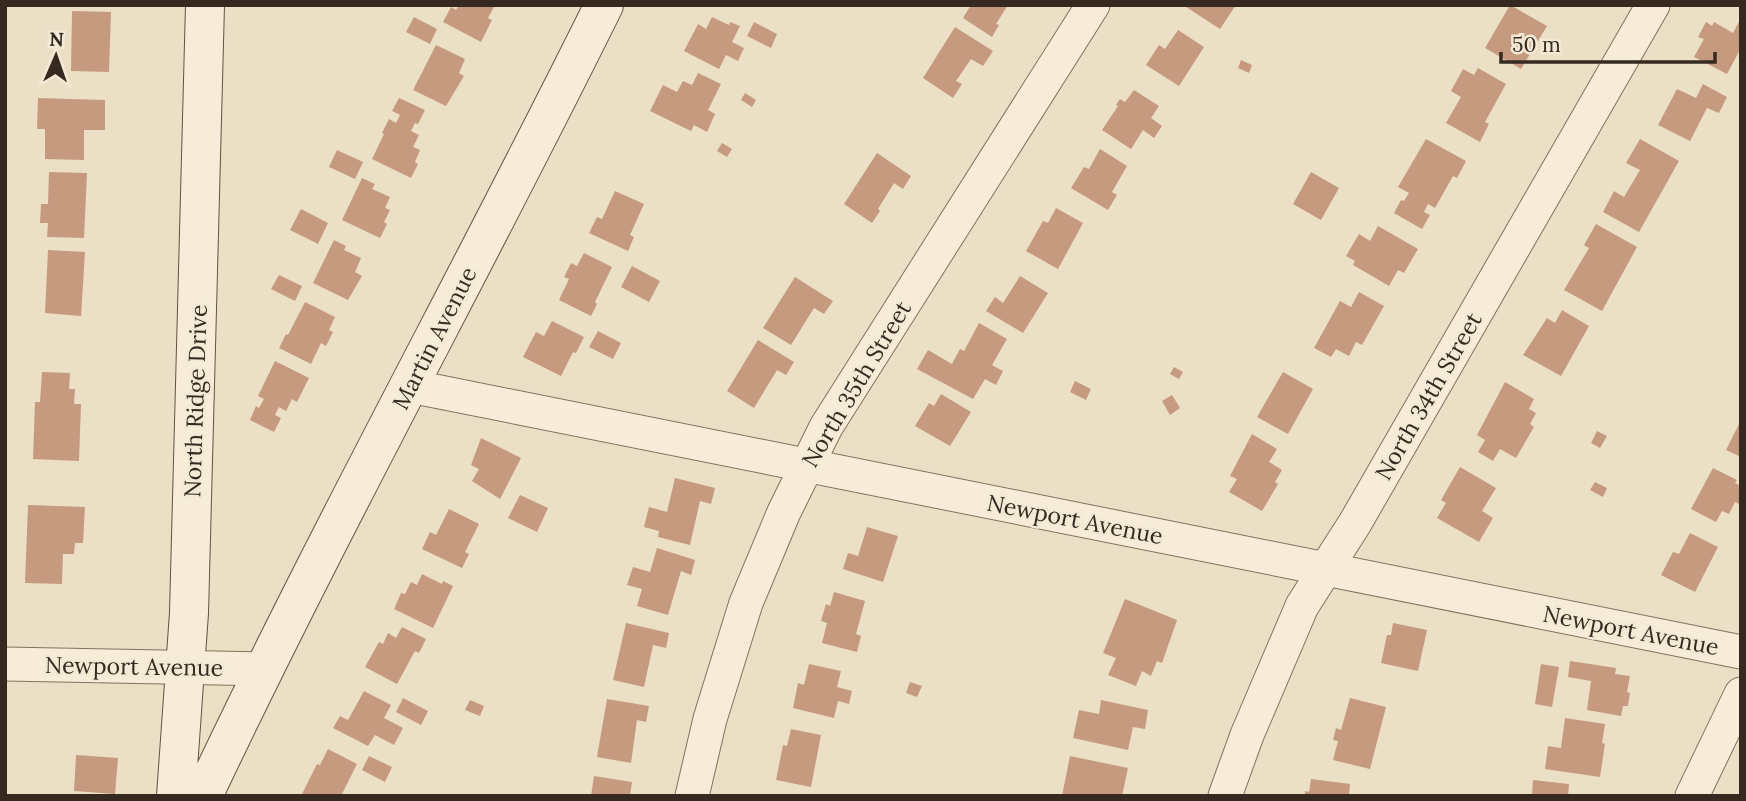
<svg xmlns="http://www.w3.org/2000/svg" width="1746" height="801" font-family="Lora,serif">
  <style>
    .building { fill: #c69a7f }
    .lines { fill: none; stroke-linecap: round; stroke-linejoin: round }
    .street-casing { stroke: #84715d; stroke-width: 35 }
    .secondary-casing { stroke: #665240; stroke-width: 40 }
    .street { stroke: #f6ecd8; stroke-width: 33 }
    .secondary { stroke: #f6ecd8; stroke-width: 38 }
    .labels { text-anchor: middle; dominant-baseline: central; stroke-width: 5; stroke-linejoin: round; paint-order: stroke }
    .street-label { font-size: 23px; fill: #362a20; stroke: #f3e9d5 }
  </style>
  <rect width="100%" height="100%" fill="#ebdfc6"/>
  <path class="building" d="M459,5H495L488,18L492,20L481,42L443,22L451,7L456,10Z
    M971,5H1008L996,24L999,25L992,37L963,18Z
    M1183,5H1236L1220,29Z
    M1510,5L1547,26L1521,69L1485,48Z
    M72,11L111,12L109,72L71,71Z
    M414,17L437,29L430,44L406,32Z
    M712,17L729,25L730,22L740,26L732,42L744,48L738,61L726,55L719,69L684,51L698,24L706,29Z
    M1741,18V48L1727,74L1694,57L1704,39L1698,37L1706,22L1712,26L1714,22L1733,33Z
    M754,22L777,34L771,48L747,36Z
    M955,27L993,51L983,66L971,59L956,81L962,84L953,98L923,78Z
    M1178,30L1204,47L1179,86L1146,65L1159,45L1165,49Z
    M436,45L465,59L459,73L464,76L446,106L413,90Z
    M1241,60L1252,65L1249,73L1238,68Z
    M1478,68L1506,84L1485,122L1489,124L1480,142L1446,123L1461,97L1451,91L1463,69L1474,75Z
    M698,73L721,84L708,110L715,114L707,132L694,125L691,131L650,111L663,85L677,92L683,81L692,85Z
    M1703,84L1727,97L1719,113L1707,108L1690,141L1658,125L1677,89L1696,98Z
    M1134,90L1159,106L1151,118L1162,126L1154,138L1143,130L1131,149L1102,130L1118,106L1116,105L1120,99L1125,102Z
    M745,93L756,100L752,107L741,100Z
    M38,98L105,100V130H84V160L45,159V129H37Z
    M399,98L425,110L418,124L415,123L411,131L419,135L413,147L420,150L415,162L418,164L411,178L372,159L384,134L382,133L389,119L396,123L400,115L392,111Z
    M1426,139L1466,161L1457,178L1453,176L1435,208L1428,204L1424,212L1430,215L1422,229L1394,213L1401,200L1404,201L1409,193L1398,187Z
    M1640,139L1679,161L1639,232L1603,212L1614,191L1624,197L1640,170L1626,163Z
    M722,143L732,149L727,157L717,151Z
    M1100,149L1127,166L1112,192L1117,195L1108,210L1071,188L1084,167L1089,169Z
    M337,150L363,162L355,179L329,167Z
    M877,153L911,176L903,189L894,183L878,209L880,211L872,223L844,204Z
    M49,172L87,173L84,238L47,237L48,223H40L41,204H48Z
    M1311,172L1339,188L1321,220L1293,204Z
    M362,178L375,184L372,189L390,197L385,208L390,210L384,222L387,224L380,238L342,220Z
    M615,191L644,204L630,235L634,237L628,251L589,233L597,217L602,219Z
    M1056,208L1083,223L1058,269L1026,251L1043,221L1048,223Z
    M301,209L328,223L318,244L290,230Z
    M1596,224L1637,247L1602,311L1564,290L1589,248L1584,245Z
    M1378,226L1418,249L1404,273L1398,270L1389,286L1353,265L1355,261L1346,256L1359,234L1370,241Z
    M334,240L346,246L344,250L361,258L355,272L362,276L348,300L313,283Z
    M48,250L85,252L81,316L45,313Z
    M584,253L612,267L595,302L597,304L591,316L559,300L569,279L564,277L571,263L577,266Z
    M632,266L660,281L649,302L621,287Z
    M279,275L302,286L295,301L271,289Z
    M1020,276L1048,293L1023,333L986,311L995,297L1003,303Z
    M795,277L833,301L824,314L814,308L791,345L763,328Z
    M1359,292L1384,306L1362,345L1356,342L1349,356L1336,349L1331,357L1314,348L1340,301L1351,307Z
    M305,302L335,317L329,330L333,332L326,346L321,343L311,364L279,348L286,334L288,335Z
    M1562,310L1589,326L1561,376L1523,355L1547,318L1555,323Z
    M552,321L584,337L576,353L573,352L561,376L523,357L536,332L544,336Z
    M979,323L1007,339L992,365L1003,371L996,385L985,379L973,399L917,369L928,350L952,364L960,349L964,351Z
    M598,331L621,343L613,359L589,347Z
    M758,340L794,362L786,375L777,370L754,408L727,391Z
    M275,361L309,378L297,402L292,399L286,411L279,407L275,415L281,418L274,432L250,420L256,406L259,408L264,399L258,396Z
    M1174,367L1183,372L1179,379L1170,374Z
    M42,372L70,373L69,389H75L74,404H81L79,461L33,459L35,402H40Z
    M1283,372L1313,389L1288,434L1257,417Z
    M1075,381L1091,389L1086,400L1070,392Z
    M1505,382L1534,399L1529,409L1536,413L1530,424L1534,427L1516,458L1500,449L1493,461L1478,452L1485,440L1477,435Z
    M941,394L971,412L950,446L915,426L929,403L934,406Z
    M1172,395L1180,408L1170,415L1162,401Z
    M1741,420V457L1726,450Z
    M1597,431L1607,436L1600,448L1591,443Z
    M1252,434L1277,449L1269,462L1282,470L1275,482L1278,484L1262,511L1229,492L1237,479L1230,476Z
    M481,438L521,458L500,499L472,481L479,469L471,465Z
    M1460,467L1496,488L1482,511L1493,518L1479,542L1437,518L1446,503L1441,500Z
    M1713,468L1737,480L1735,483L1741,486L1739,504L1735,502L1729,514L1722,511L1716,522L1691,509Z
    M675,478L715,488L711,504L700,501L690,545L658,537L659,531L644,527L649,507L667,512Z
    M1595,482L1607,488L1603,497L1590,490Z
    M520,495L548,508L537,532L508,518Z
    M28,505L85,507L83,543H75L74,554H63L62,584L25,583Z
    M449,509L479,524L465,552L469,554L462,568L422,549L430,532L436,535Z
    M867,527L898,536L883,582L843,569L848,553L858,556Z
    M1690,533L1718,547L1695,592L1661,575L1673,552L1679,554Z
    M657,548L695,560L691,575L681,571L668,615L637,606L642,589L627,585L633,567L650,572Z
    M422,574L442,584L443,581L453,586L433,628L394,609L401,593L405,594L411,582L417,585Z
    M834,592L865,601L856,634L861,636L857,652L822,643L827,623L821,621L826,604L830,606Z
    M1125,599L1177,620L1162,663L1157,661L1151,676L1142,671L1136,686L1108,675L1116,658L1103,653Z
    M626,623L669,633L666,648L653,645L644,687L613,680Z
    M1393,623L1427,630L1418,671L1381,663L1387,635H1391Z
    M402,627L426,639L419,653L415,651L397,684L365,667L379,642L383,644L388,633L396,638Z
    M1570,661L1616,668L1615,674L1630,676L1627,692L1630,693L1628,706H1623L1621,716L1587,710L1591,681L1568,677Z
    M809,664L841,671L837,687L852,691L849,704L838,701L834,718L793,708L798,683L804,685Z
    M1541,664L1559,667L1552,707L1535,704Z
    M910,682L922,686L917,697L906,693Z
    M364,691L391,705L384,718L403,728L394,745L375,735L368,746L333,728L340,716L348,720Z
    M403,698L428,711L421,725L396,712Z
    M1350,698L1386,707L1370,769L1333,760L1338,741L1333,740L1336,728L1341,730Z
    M607,699L649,706L646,722L637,720L631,763L597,757Z
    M470,700L484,706L480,716L465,710Z
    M1101,700L1148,710L1145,729L1133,727L1128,750L1073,738L1079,710L1099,714Z
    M1565,718L1605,724L1602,743L1605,744L1600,777L1545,769L1548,746L1561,748Z
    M791,729L821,735L811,787L776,780L783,745L787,746Z
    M328,749L357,764L341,796L302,794L317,764L320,765Z
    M76,755L118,758L115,794L74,791Z
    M369,756L392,767L385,782L362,770Z
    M1070,756L1128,768L1122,796H1062Z
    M594,776L632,782L630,796H591Z
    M1311,779L1350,784L1349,796H1305V791L1309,792Z
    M1533,780L1569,784L1568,796H1532Z"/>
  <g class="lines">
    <defs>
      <path id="street" d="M410,386L1741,652
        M5,664L263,669
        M692,796L710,719L746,603L784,512L826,427L1093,5
        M1225,796L1247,735L1302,606L1355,523L1653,5
        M1692,796L1741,694"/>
      <path id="secondary" d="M176,796L189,613L205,5
        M203,796C329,529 473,270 604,5"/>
    </defs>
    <use href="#street" class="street-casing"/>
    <use href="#secondary" class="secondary-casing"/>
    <use href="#street" class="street"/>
    <use href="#secondary" class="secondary"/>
  </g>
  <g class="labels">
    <g class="street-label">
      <text transform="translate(434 338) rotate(-63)">Martin Avenue</text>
      <text transform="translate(856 384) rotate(-59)">North 35th Street</text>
      <text transform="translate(1428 396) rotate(-60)">North 34th Street</text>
      <text transform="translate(195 401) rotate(-88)">North Ridge Drive</text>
      <text transform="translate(1075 519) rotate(11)">Newport Avenue</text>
      <text transform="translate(1631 630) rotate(11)">Newport Avenue</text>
      <text transform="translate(134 666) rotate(1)">Newport Avenue</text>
    </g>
  </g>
  <rect width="1746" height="801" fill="none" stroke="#362a20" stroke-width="14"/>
  <g transform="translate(56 56) rotate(2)" stroke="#f3e9d5" stroke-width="5" paint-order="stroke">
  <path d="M0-5L12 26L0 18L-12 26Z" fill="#362a20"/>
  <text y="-10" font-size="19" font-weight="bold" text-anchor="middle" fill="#362a20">N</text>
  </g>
  <path d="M1501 52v10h214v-10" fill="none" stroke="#362a20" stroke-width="3.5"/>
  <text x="1512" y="52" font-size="21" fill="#362a20" stroke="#f3e9d5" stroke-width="5" paint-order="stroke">50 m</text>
</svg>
